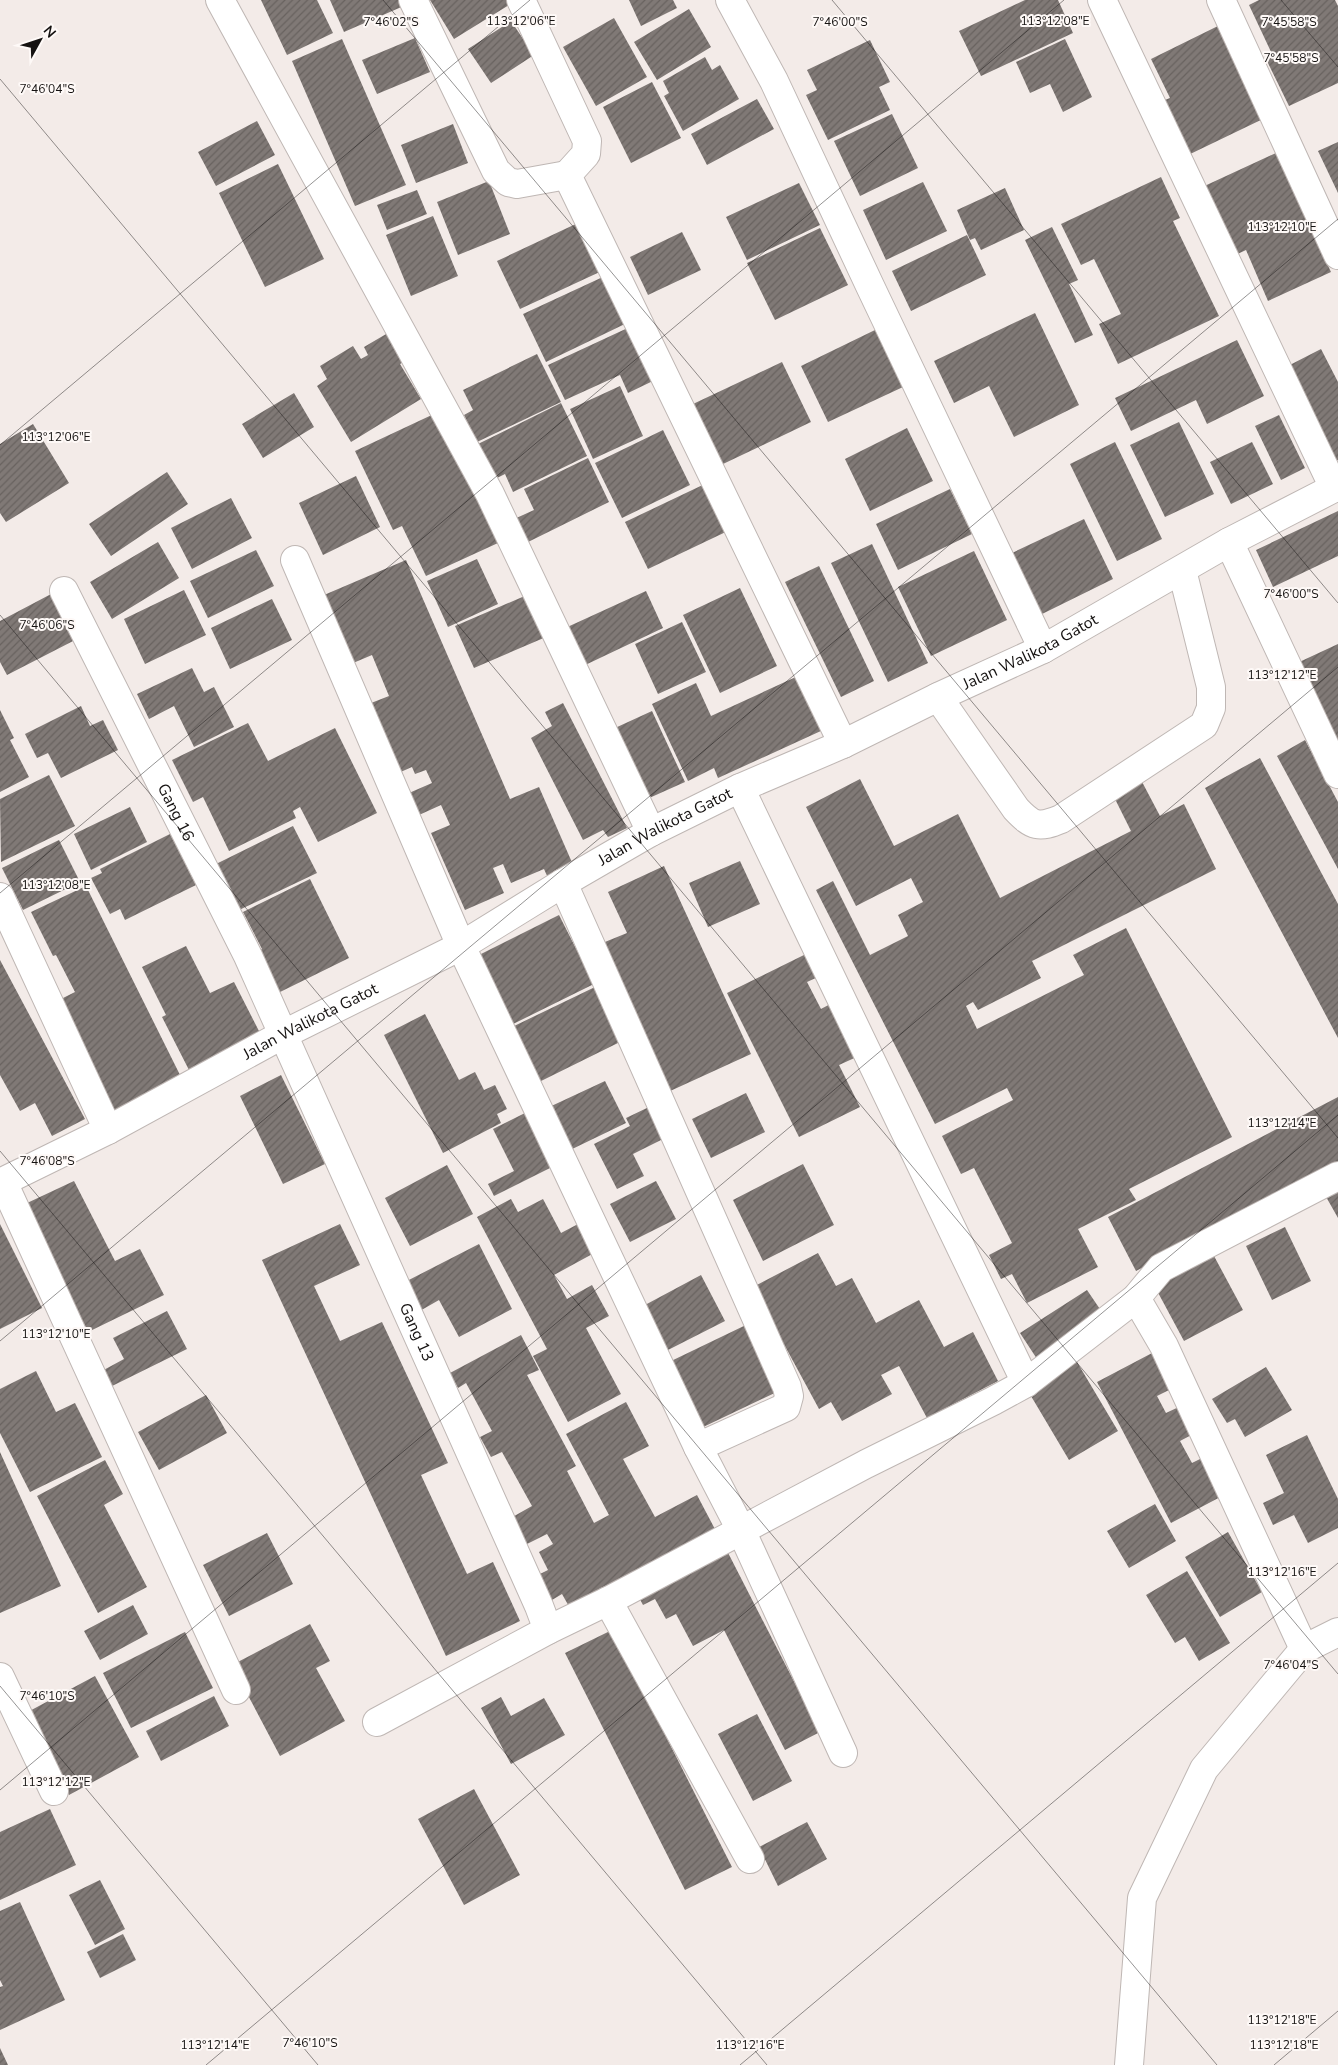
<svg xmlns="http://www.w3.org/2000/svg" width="1338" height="2065" font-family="'Nunito Sans',sans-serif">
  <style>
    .building { fill: url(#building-hatch) }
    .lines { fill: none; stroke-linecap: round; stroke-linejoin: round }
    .minor-casing { stroke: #bfb7b4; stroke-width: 30 }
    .minor { stroke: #fff; stroke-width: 28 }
    .ticks { fill: none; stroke: #151211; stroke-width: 1; stroke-opacity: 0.45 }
    .labels { text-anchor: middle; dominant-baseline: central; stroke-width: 4; stroke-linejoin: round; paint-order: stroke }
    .street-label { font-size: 16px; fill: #151211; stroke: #fef9f7 }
    .ticks-label { font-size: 12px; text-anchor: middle; fill: #151211; stroke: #fef9f7; stroke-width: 4; stroke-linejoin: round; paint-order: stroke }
  </style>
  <defs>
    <pattern id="building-hatch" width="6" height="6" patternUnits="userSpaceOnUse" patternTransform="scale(1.25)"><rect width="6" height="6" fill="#807976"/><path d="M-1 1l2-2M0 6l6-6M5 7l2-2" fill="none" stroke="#68625f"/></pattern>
  </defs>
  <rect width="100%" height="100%" fill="#f3ebe8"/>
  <path class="building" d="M261,0H317L333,33L287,55Z
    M330,0H404L406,5L344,32Z
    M430,0H506L509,5L454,39Z
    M629,0H673L677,8L641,26Z
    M1025,0H1058L1073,33L981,76L959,31Z
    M1259,0H1335L1338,6V83L1289,106L1266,59L1273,56L1249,5Z
    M689,9L711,47L657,80L634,42Z
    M614,18L647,77L596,106L563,47Z
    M511,21L534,55L491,83L468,49Z
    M1222,24L1267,117L1184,157L1157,103L1170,98L1151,59Z
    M415,38L430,72L377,94L362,60Z
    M342,39L406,185L355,206L292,61Z
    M1065,39L1092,97L1063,112L1050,84L1030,93L1016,62Z
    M870,40L890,82L879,87L890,110L828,140L806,95L817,90L807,70Z
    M705,57L712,70L720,65L739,99L683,131L664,96L669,93L663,81Z
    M652,82L681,138L631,163L603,107Z
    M757,99L774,129L707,165L691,134Z
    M892,114L918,168L860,196L834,141Z
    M257,121L275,155L216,186L198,152Z
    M453,124L468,163L416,183L401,145Z
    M1338,142V193L1318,151Z
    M1276,153L1331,272L1268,301L1246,250L1229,258L1198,189Z
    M278,164L324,259L265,287L219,193Z
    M1161,177L1180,218L1173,221L1219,316L1118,364L1099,324L1121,314L1094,259L1081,265L1061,224Z
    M489,181L510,234L458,255L437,202Z
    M923,182L947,231L886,260L863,210Z
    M799,183L820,225L747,260L726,217Z
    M1005,188L1024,230L981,250L975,238L970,240L957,210Z
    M417,190L427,214L387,230L377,205Z
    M433,216L458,276L411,296L386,235Z
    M580,222L604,270L520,309L497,261Z
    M1052,227L1078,280L1069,284L1093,335L1075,343L1025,240Z
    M820,228L848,285L775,320L747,263Z
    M682,232L701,270L648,295L630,257Z
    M967,235L986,275L911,311L892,271Z
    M605,276L627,323L546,362L523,314Z
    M1035,313L1079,405L1014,437L989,386L954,403L934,361Z
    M632,326L657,379L628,393L620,375L565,400L548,365Z
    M393,330L410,358L400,364L421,399L351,442L317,386L327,379L320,366L353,346L361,359L368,355L364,347Z
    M875,330L903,387L828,422L801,366Z
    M1237,340L1264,396L1207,424L1196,400L1131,431L1115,398Z
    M1321,349L1338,382V460L1330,464L1282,369Z
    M537,354L561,402L477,442L464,415L473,410L463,390Z
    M782,362L811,422L723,464L693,404Z
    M620,386L643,436L593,459L570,409Z
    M294,393L314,427L263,458L242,424Z
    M561,403L587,456L513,492L505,474L495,479L478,444Z
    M436,413L498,543L426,576L402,526L393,530L355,451Z
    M1279,415L1305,468L1281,480L1255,426Z
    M1179,422L1214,494L1165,517L1130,445Z
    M33,424L69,483L6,522L0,513V444Z
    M907,428L933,481L870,511L845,459Z
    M663,430L690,485L622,518L595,463Z
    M1115,442L1162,539L1117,561L1070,464Z
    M1252,442L1273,484L1231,504L1210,462Z
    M588,458L609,502L524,544L512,520L534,510L524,489Z
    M167,472L188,504L111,556L89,524Z
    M356,476L380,527L323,555L299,503Z
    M709,482L732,529L648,569L625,522Z
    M950,489L972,534L898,570L876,524Z
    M231,498L252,538L192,569L171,528Z
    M1338,511V556L1273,587L1256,550Z
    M1084,519L1113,579L1042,614L1012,553Z
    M158,542L179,578L112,619L90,582Z
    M872,544L928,663L888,682L831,563Z
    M256,550L274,586L208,618L190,581Z
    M974,551L1007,620L931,656L898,587Z
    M477,559L498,604L448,627L427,581Z
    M406,560L510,799L539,787L574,867L548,878L544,869L511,883L503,864L493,868L504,893L465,910L431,833L450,825L441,805L419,815L409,793L432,783L426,770L415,774L412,767L396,774L366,705L389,696L372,655L346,666L317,598Z
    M819,566L874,681L841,697L785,582Z
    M740,588L777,666L720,693L683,615Z
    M184,590L206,635L145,664L124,619Z
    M646,591L663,628L581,667L563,629Z
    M53,593L77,639L7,675L0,662V621Z
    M527,595L546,637L474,668L455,626Z
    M272,599L292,640L230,669L211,628Z
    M682,622L706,672L658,694L635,644Z
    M1338,644V755L1295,664Z
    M192,668L204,692L214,687L234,727L194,747L174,706L149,719L137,694Z
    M798,676L823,730L718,778L714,768L688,781L652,704L696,683L711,716Z
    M563,703L627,828L608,837L603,830L583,840L531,738L552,726L545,712Z
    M81,706L90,726L103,720L118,750L61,778L48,753L37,758L25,734Z
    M0,710L14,738L10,740L29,777L0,792Z
    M652,711L685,782L647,799L615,728Z
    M248,723L268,761L335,728L377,813L318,842L300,807L293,811L296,818L229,851L203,797L193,802L172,760Z
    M1305,740L1338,802V869L1277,756Z
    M1260,758L1338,904V1038L1205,788Z
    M49,775L75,826L1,862L0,799Z
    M1140,778L1160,816L1184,804L1216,869L1032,961L1041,978L978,1010L973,1002L966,1006L977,1029L1084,975L1073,955L1126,928L1232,1137L1129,1189L1136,1200L1078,1229L1098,1267L1027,1303L1012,1274L1001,1279L989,1255L1012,1243L974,1168L961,1174L942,1136L1013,1100L1007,1088L935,1124L816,890L833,881L870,955L908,936L898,915L923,902L911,878L856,906L806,807L860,779L894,846L958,814L1000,898L1131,831L1112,793Z
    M130,807L147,842L91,870L74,834Z
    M293,826L317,873L237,911L214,865Z
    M170,834L196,885L125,920L120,909L110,914L91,878L102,873L100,869Z
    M59,840L80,882L23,910L2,868Z
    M740,861L760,904L708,927L689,883Z
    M664,866L751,1054L668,1092L600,944L627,933L608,892Z
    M310,879L349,958L276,994L255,952L262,949L243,912Z
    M86,886L183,1081L114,1115L61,999L75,992L56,955L53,956L31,912Z
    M559,915L594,984L509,1026L475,957Z
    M186,946L210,993L234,982L261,1035L189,1070L162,1017L166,1015L142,967Z
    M808,953L820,976L807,982L821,1009L834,1002L861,1055L839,1065L860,1107L799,1137L727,993Z
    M0,960L85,1119L52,1136L35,1103L20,1111L0,1075Z
    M595,987L622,1041L537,1083L510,1028Z
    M425,1014L459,1080L475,1072L484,1090L495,1085L507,1109L497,1114L501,1123L443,1153L384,1035Z
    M281,1075L325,1164L283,1184L240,1096Z
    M605,1081L626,1123L566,1152L545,1109Z
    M746,1093L765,1132L711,1158L692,1119Z
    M1338,1097V1167L1136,1271L1108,1217Z
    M649,1107L665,1138L633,1154L644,1176L617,1189L594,1144L630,1126L626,1118Z
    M529,1111L556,1165L494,1196L488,1184L514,1171L493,1129Z
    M803,1164L834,1225L763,1261L733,1200Z
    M447,1165L473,1214L410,1246L385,1198Z
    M74,1181L115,1261L140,1249L164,1295L88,1332L25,1204Z
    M656,1181L676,1219L630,1242L610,1204Z
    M1338,1188V1218L1325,1195Z
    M511,1199L518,1212L543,1199L561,1233L580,1223L596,1252L554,1275L567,1299L592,1285L609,1316L586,1328L621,1394L568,1422L533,1356L547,1349L477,1217Z
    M0,1224L42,1308L0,1329Z
    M340,1224L360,1265L314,1286L340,1341L382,1322L448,1463L421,1475L467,1574L493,1562L520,1621L446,1656L262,1260Z
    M1285,1227L1311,1281L1272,1300L1246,1246Z
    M479,1244L512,1309L459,1337L439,1300L418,1312L403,1283Z
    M818,1253L836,1286L852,1278L876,1323L919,1300L944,1347L973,1332L998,1381L927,1418L899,1366L881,1375L892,1394L842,1421L831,1402L819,1409L753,1287Z
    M1214,1256L1243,1310L1184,1341L1155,1287Z
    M701,1275L725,1321L668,1350L645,1305Z
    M1087,1290L1106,1318L1039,1362L1020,1333Z
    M167,1311L187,1349L108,1388L100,1372L124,1359L113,1338Z
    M748,1324L781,1390L699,1429L667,1363Z
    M521,1335L539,1370L527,1375L576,1466L567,1471L594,1523L609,1515L566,1434L626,1402L649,1446L623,1459L655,1517L697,1495L717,1533L571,1610L562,1594L552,1600L538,1575L548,1570L539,1552L553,1544L547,1534L523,1546L509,1519L532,1506L502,1452L491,1457L480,1437L492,1431L466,1383L458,1388L450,1373Z
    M1154,1352L1173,1388L1157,1396L1166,1413L1183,1405L1197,1432L1180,1441L1192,1463L1206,1456L1226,1494L1171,1523L1097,1382Z
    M1077,1362L1118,1431L1069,1460L1028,1391Z
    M1266,1367L1292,1410L1245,1437L1235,1419L1227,1423L1212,1399Z
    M36,1371L56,1412L75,1403L102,1457L30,1492L0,1433V1389Z
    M206,1395L227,1433L159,1470L138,1432Z
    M1307,1435L1338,1499V1528L1308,1543L1294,1515L1273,1525L1263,1503L1284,1493L1266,1455Z
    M0,1452L61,1586L0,1613Z
    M105,1460L123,1494L104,1505L147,1587L98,1613L37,1496Z
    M1155,1504L1176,1541L1129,1568L1107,1531Z
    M1228,1532L1262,1592L1220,1617L1185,1557Z
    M267,1533L293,1584L229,1616L203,1565Z
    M723,1543L820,1732L785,1750L724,1630L693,1646L676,1614L666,1619L655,1599L643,1605L634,1588Z
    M1187,1571L1230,1643L1199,1661L1185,1637L1175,1643L1146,1595Z
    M133,1605L148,1634L100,1660L84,1631Z
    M310,1624L330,1661L316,1668L345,1721L280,1756L232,1665Z
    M612,1630L732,1867L685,1890L565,1653Z
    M185,1632L213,1688L131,1728L103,1673Z
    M95,1676L139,1757L69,1795L24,1714Z
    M214,1696L229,1726L161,1761L146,1731Z
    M501,1697L511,1716L544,1698L565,1735L511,1764L481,1708Z
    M757,1714L792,1781L753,1801L718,1734Z
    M474,1789L520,1875L464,1905L418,1819Z
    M50,1809L76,1865L0,1900V1832Z
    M807,1822L827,1859L778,1886L759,1847Z
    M100,1880L125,1929L95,1945L69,1895Z
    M20,1902L65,2000L0,2030V1987L3,1986L0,1980V1911Z
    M123,1934L136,1960L100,1978L87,1952Z
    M0,2048L8,2065H0Z"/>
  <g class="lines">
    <defs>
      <g id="minor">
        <path d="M220,0L490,494L651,832"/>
        <path d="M413,0L496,171L508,182L517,184L567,175"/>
        <path d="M521,0L587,141L586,154L567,175L843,744"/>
        <path d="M730,0L774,81L870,286L1043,649"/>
        <path d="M1102,0L1334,488"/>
        <path d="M1221,0L1338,255"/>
        <path d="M1229,542L1338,774"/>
        <path d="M295,560L461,946L698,1447L741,1530L843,1753"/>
        <path id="s1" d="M64,591L248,956L539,1606L548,1630"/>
        <path d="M938,697L1016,809C1033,827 1039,828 1061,819L1204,725L1211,708V687L1182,570"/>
        <path d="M740,788L1026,1383"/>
        <path d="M563,883L787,1387L789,1396L786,1407L698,1447"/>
        <path d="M0,897L108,1130"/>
        <path d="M3,1182L236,1690"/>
        <path id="s2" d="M0,1183L108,1130L282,1035L461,946L563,883L651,832L740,788L843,744L938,697L1043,649L1229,542L1338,486"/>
        <path d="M1136,1298L1164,1346L1304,1649"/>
        <path d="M608,1601L750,1859"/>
        <path d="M0,1677L54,1791"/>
        <path d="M377,1722L548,1630L608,1601L866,1464L993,1401L1026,1383L1136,1298L1161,1268L1338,1176"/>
        <path d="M1129,2065L1142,1898L1204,1769L1304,1649L1338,1632"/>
      </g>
    </defs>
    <use href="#minor" class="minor-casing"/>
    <use href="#minor" class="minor"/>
  </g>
  <path class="ticks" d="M383,0L1338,1138M832,0L1338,603M1281,0L1338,67M0,79L1338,1674M0,445L530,0M0,615L1217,2065M0,893L1064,0M0,1151L767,2065M0,1341L1338,219M0,1686L318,2065M0,1790L1338,667M206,2065L1338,1115M740,2065L1338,1563M1274,2065L1338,2011"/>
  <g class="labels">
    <g class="street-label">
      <text stroke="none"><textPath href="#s2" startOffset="1160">Jalan Walikota Gatot</textPath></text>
      <text stroke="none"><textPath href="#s1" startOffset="248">Gang 16</textPath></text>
      <text stroke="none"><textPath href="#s2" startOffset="755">Jalan Walikota Gatot</textPath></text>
      <text stroke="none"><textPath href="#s2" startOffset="350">Jalan Walikota Gatot</textPath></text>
      <text stroke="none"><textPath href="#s1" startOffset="821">Gang 13</textPath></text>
    </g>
  </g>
  <g class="ticks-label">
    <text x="521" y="25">113°12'06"E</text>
    <text x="1055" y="25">113°12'08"E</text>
    <text x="391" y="26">7°46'02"S</text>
    <text x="840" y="26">7°46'00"S</text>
    <text x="1289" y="26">7°45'58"S</text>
    <text x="1291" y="62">7°45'58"S</text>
    <text x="47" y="93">7°46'04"S</text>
    <text x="1282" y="231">113°12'10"E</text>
    <text x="56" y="441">113°12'06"E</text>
    <text x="1291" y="598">7°46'00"S</text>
    <text x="47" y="629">7°46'06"S</text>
    <text x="1282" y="679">113°12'12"E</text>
    <text x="56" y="889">113°12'08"E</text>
    <text x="1282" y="1127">113°12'14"E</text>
    <text x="47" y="1165">7°46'08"S</text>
    <text x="56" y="1338">113°12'10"E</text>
    <text x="1282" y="1576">113°12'16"E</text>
    <text x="1291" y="1669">7°46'04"S</text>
    <text x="47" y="1700">7°46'10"S</text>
    <text x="56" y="1786">113°12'12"E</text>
    <text x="1282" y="2024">113°12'18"E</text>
    <text x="310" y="2047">7°46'10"S</text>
    <text x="215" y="2049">113°12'14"E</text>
    <text x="750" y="2049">113°12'16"E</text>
    <text x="1284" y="2049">113°12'18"E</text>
  </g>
  <g transform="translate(40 40) rotate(50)" stroke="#fef9f7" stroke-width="4" paint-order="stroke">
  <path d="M0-4L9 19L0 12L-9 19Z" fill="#151211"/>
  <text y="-8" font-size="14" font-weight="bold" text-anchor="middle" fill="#151211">N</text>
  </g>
</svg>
